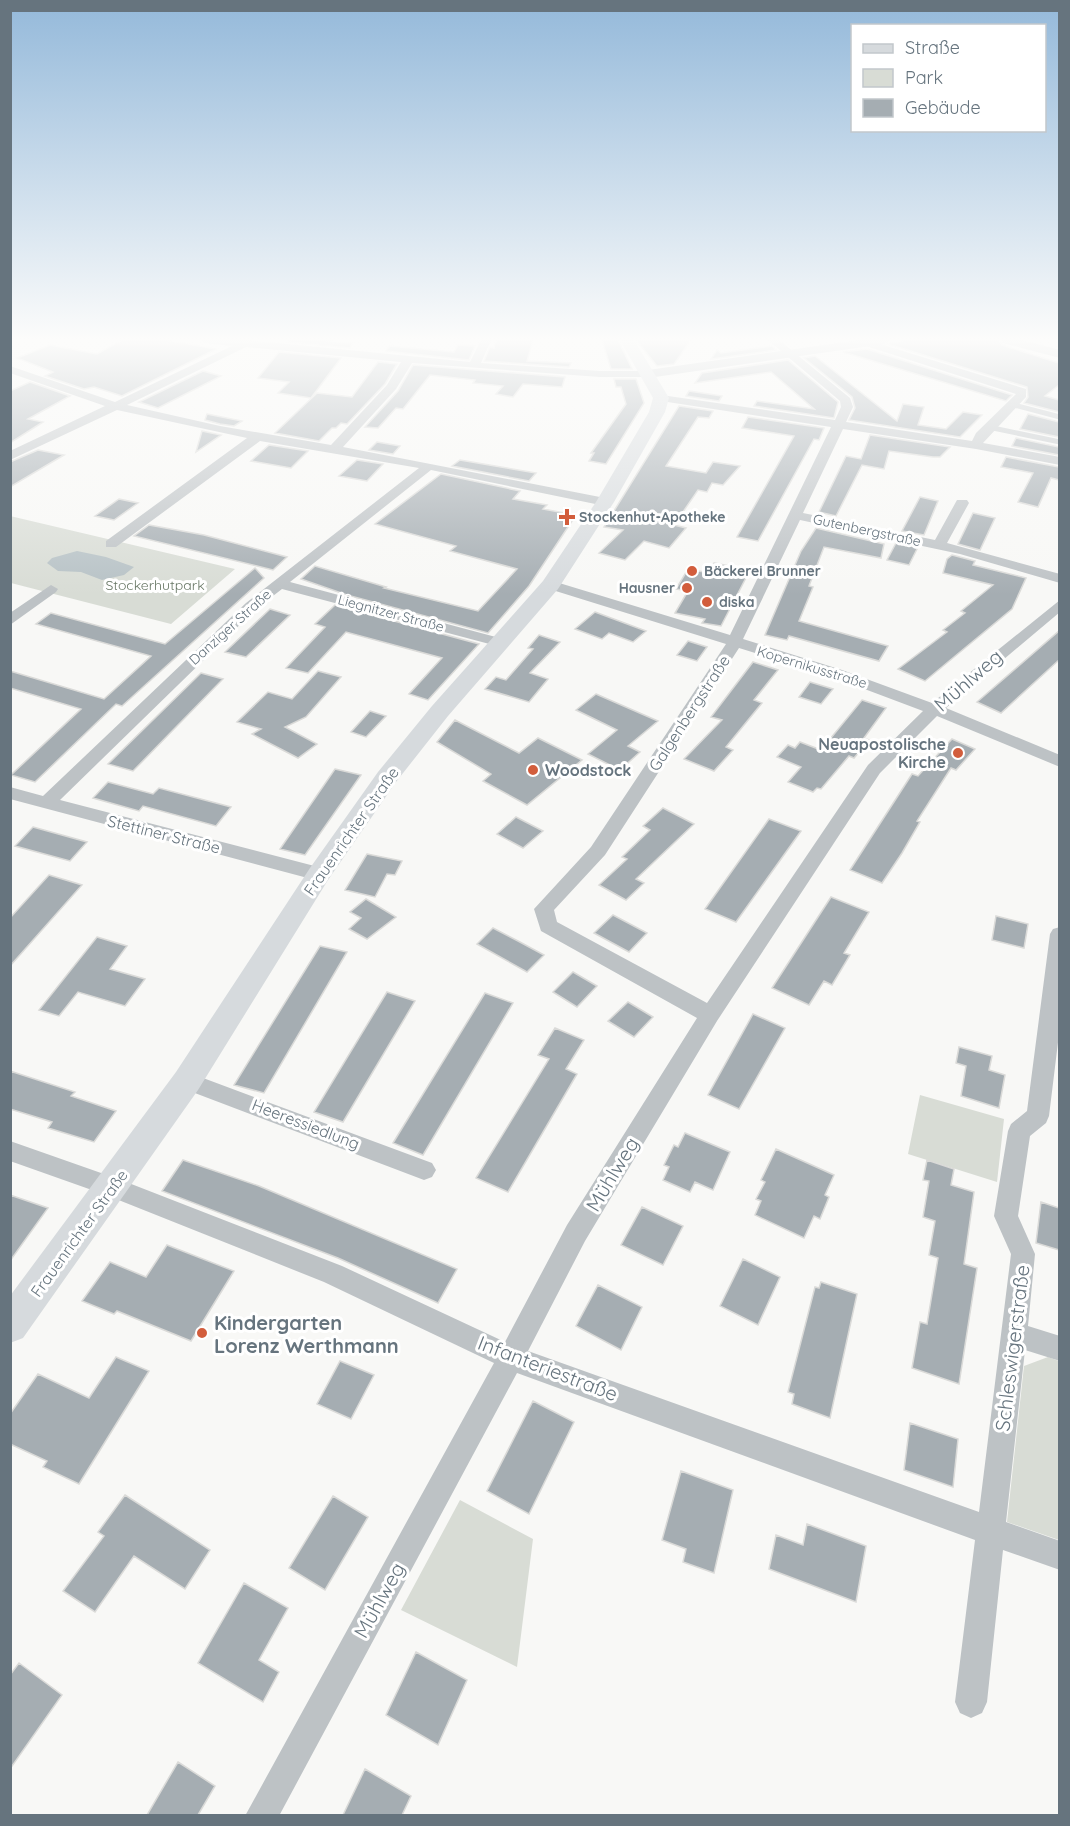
<svg xmlns="http://www.w3.org/2000/svg" width="1070" height="1826" font-family="Quicksand,sans-serif">
  <style>
    .green { fill: #d8dcd5 }
    .water { fill: #b6c1c5 }
    .building { fill: #a5adb2; stroke: #dadad8; stroke-width: 1.5 }
    .lines { fill: none; stroke-linecap: round; stroke-linejoin: round }
    .service { stroke: #bdc2c5; stroke-width: 5 }
    .minor { fill: #bdc2c5; fill-rule: evenodd }
    .tertiary { fill: #bdc2c5; fill-rule: evenodd }
    .secondary { fill: #d6dadd; fill-rule: evenodd }
    .poi-dot { fill: #d25d3c; stroke: #fff; stroke-width: 2 }
    .labels { text-anchor: middle; dominant-baseline: central; stroke-width: 6; stroke-linejoin: round; paint-order: stroke }
    .far-poi-label { font-size: 14px; font-weight: bold; fill: #66747e; stroke: #fff; text-anchor: start }
    .far-street-label { font-size: 14px; fill: #66747e; stroke: #fff }
    .far-park-label { font-size: 14px; fill: #677664; stroke: #fff }
    .street-label { font-size: 16px; fill: #66747e; stroke: #fff }
    .poi-label { font-size: 16px; font-weight: bold; fill: #66747e; stroke: #fff; text-anchor: end }
    .near-street-label { font-size: 20px; fill: #66747e; stroke: #fff }
    .near-poi-label { font-size: 20px; font-weight: bold; fill: #66747e; stroke: #fff; text-anchor: start }
  </style>
  <rect width="100%" height="100%" fill="#f8f8f6"/>
  <path class="green" d="M10,516L235,569L171,624L11,583Z
    M920,1095L1004,1119L997,1182L908,1154Z
    M1048,1357L1059,1361V1540L1007,1522L1024,1366Z
    M460,1500L533,1539L517,1667L401,1610Z"/>
  <path class="water" d="M77,551L106,557L134,567L124,575L102,580L81,572L58,571L47,563L52,558Z"/>
  <path class="building" d="M122,340H166L216,349L122,396L94,387L84,389L45,376L53,372L17,358L50,345L97,354Z
    M289,340H320L353,343L350,348L287,342Z
    M496,340H533L527,361L571,363L569,367L484,361L490,347L494,348Z
    M602,340H618L632,369H611Z
    M636,340H691L674,364L657,366Z
    M906,340H999L1002,345L1059,363V385L1045,396L1059,400V412L1024,403L1028,397L1027,387L888,344Z
    M458,345L475,346L469,360L386,351L390,346L454,352Z
    M772,346L776,350L711,359L717,350L721,353Z
    M867,349L1012,395L1006,401L843,352Z
    M279,352L341,358L311,398L278,393L289,382L258,378Z
    M815,356L897,421L903,404L924,407L918,425L946,429L963,412L982,415L960,437L849,420L855,408L852,397L804,358Z
    M788,360L838,402L834,418L754,406L757,401L814,409L771,372L695,383L702,373Z
    M378,362L397,364L385,384L347,424L341,423L336,428H332L319,441L275,433L317,393L352,397Z
    M413,365L565,377L562,387L523,384L513,397L496,394L503,386L473,383L475,380L430,375L403,409L396,408L378,428L365,427L398,391Z
    M203,371L221,376L158,408L139,402Z
    M614,379H636L644,403L606,464L589,461L594,453H591L626,404L621,387H616Z
    M30,382L70,396L28,419L43,422L10,443V391Z
    M689,391L722,396L719,401L686,396Z
    M679,406L713,411L709,418L698,417L666,466L706,473L713,462L740,466L723,485L712,483L707,492L698,490L674,525L686,528L669,548L644,541L625,560L599,553L623,530L604,527Z
    M207,414L242,421L234,426L220,424L205,420Z
    M1028,414L1059,422V437L1020,429Z
    M748,417L824,428L819,440L814,439L758,541L737,537L794,436L742,428Z
    M202,431L221,435L196,452Z
    M870,435L950,447L940,457H933L889,451L884,469L862,465L836,516L819,512L846,456L861,459Z
    M1016,438L1059,447V455L1012,446Z
    M377,442L400,446L393,454L369,450Z
    M269,445L308,451L291,468L251,461Z
    M38,450L64,455L10,487V462Z
    M1006,457L1059,467V480L1051,478L1038,507L1018,502L1033,473L1001,467Z
    M357,460L383,464L367,481L339,476Z
    M460,460L507,468L536,473L529,481L452,466Z
    M441,474L520,491L513,499L547,505L543,509L576,515L529,586L488,633L347,595L301,579L315,566L386,587L384,588L478,611L517,569L450,551L456,546L375,524Z
    M920,497L938,501L924,535L902,531Z
    M119,499L138,503L114,520L95,516Z
    M973,513L995,518L980,550L958,544Z
    M149,525L204,535L287,557L273,570L134,536Z
    M816,528L884,544L881,558L824,547L809,586L813,587L799,621L888,646L879,661L789,636L787,640L765,635L801,551Z
    M896,543L918,547L909,565L887,560Z
    M952,555L975,561L973,565L1026,578L1012,609L925,681L898,669L947,632L943,630L965,613L961,611L993,585L943,573L947,559Z
    M714,563L750,570L721,626L702,623L705,619L675,613L688,591L676,589L688,569L709,573Z
    M255,568L264,578L122,706L116,704L35,782L11,775L81,709L10,688V671L104,699L151,656L36,624L51,613L165,644Z
    M335,605L479,644L428,700L409,694L442,658L346,632L308,673L286,668L325,627L315,624Z
    M270,609L290,615L246,657L225,652Z
    M595,612L646,631L633,642L609,633L602,639L575,629Z
    M1059,631V660L1001,713L977,702Z
    M539,635L560,642L530,673L548,679L529,702L485,689L496,677L506,680L533,649L528,648Z
    M688,641L707,647L697,661L677,655Z
    M753,662L778,670L754,700L762,703L726,747L733,750L714,771L684,759L722,720L711,717Z
    M318,671L341,677L306,717L285,727L317,744L298,758L252,734L261,729L237,722L268,692L292,699Z
    M201,673L223,679L133,771L108,764Z
    M810,682L833,689L821,704L799,697Z
    M596,694L658,721L628,746L640,752L620,770L588,754L617,730L576,710Z
    M862,700L886,708L864,738L869,740L854,758L849,756L821,789L817,788L813,792L788,782L801,767L777,757L788,745L795,748L800,742L821,750Z
    M370,711L386,716L366,737L351,732Z
    M455,720L519,753L538,738L582,760L527,805L483,781L491,774L437,742Z
    M952,739L975,749L956,770L951,768L917,821L920,822L902,853L882,883L850,870L912,774L918,776Z
    M335,769L361,775L305,855L280,849Z
    M108,782L153,794L159,788L231,807L216,826L143,806L139,811L93,798Z
    M663,808L694,824L636,879L644,883L626,900L599,885L627,859L622,857L650,830L643,826Z
    M516,817L543,831L523,848L497,834Z
    M769,819L801,831L736,922L705,909Z
    M33,827L87,842L70,861L15,846Z
    M367,854L402,861L395,875L387,874L375,897L345,890Z
    M49,875L82,885L10,966V918Z
    M831,897L869,912L844,953L850,955L832,985L824,981L809,1005L772,988Z
    M366,899L396,917L367,939L349,929L361,918L350,912Z
    M613,915L647,933L629,952L594,933Z
    M996,916L1028,924L1024,948L992,940Z
    M493,928L518,941L544,955L527,972L477,944Z
    M97,937L127,946L110,969L145,979L125,1006L78,992L59,1016L39,1010Z
    M320,946L347,952L264,1093L234,1085Z
    M573,972L597,986L577,1007L553,992Z
    M387,992L415,1001L343,1122L314,1112Z
    M485,993L513,1003L423,1155L393,1143Z
    M628,1002L653,1017L634,1037L608,1021Z
    M753,1014L785,1028L739,1109L708,1095Z
    M555,1028L584,1040L566,1069L577,1074L508,1192L476,1178L549,1059L538,1055Z
    M959,1047L992,1056L989,1070L1005,1075L999,1108L961,1096L966,1066L956,1063Z
    M10,1071L75,1092L71,1096L116,1111L94,1142L48,1128L52,1122L10,1109Z
    M685,1133L730,1152L713,1190L695,1182L690,1192L663,1180L669,1167L664,1165L674,1145L678,1147Z
    M776,1149L834,1175L825,1195L829,1197L820,1219L814,1216L804,1238L755,1215L761,1201L756,1199L765,1182L761,1180Z
    M183,1160L259,1186L457,1269L438,1303L338,1258L162,1191Z
    M927,1160L954,1169L951,1185L974,1192L964,1264L977,1268L959,1384L912,1368L920,1322L927,1324L938,1258L929,1255L935,1221L923,1217L929,1181L923,1180Z
    M10,1195L48,1208L10,1261Z
    M1041,1202L1059,1208V1250L1036,1243Z
    M642,1207L683,1226L663,1265L621,1245Z
    M167,1245L234,1271L191,1341L117,1311L114,1314L82,1301L110,1262L146,1277Z
    M743,1259L780,1277L758,1325L720,1306Z
    M821,1282L857,1294L830,1418L792,1404L794,1394L788,1392L815,1287L819,1288Z
    M598,1285L642,1307L621,1350L576,1326Z
    M116,1357L149,1371L79,1484L43,1467L47,1461L10,1444V1414L38,1374L89,1398Z
    M340,1361L374,1375L351,1419L317,1404Z
    M533,1401L574,1422L529,1514L487,1491Z
    M910,1423L958,1439L953,1487L904,1470Z
    M681,1471L733,1490L714,1573L683,1562L686,1549L662,1540Z
    M125,1495L210,1550L185,1589L134,1556L95,1612L63,1591L104,1536L98,1532Z
    M333,1496L368,1517L325,1590L289,1568Z
    M807,1524L866,1546L856,1602L769,1569L776,1535L803,1545Z
    M244,1583L288,1608L259,1660L279,1672L263,1702L198,1663Z
    M416,1652L467,1680L438,1745L386,1715Z
    M19,1663L62,1695L10,1769V1675Z
    M178,1762L215,1786L198,1815H147Z
    M365,1769L411,1796L402,1815H343Z"/>
  <g class="lines">
    <path class="service" d="M1014,405L1060,417
      M988,427L1060,442"/>
    <path class="minor" d="M200,340H246L470,362L481,340H491L481,363L600,371H648L654,374L648,377H600L412,363L396,389L343,447L605,498L612,502L605,506L431,470L290,582L507,640L510,643L507,646H497L282,589L256,609L60,800L326,869L328,874L326,879L319,881L10,799V787L43,796L246,603L419,468L260,441L116,547H106V541L247,438L117,410L10,460V451L105,406L10,373V366L115,402L232,346L205,343ZM246,347L401,362L387,385L331,445L220,426L127,405Z
      M768,340H779L850,398L853,407L846,422L972,441L976,433L1016,394L863,345V341L867,340L1026,389V397L983,443L1060,457V465L976,449L843,429L803,513L935,540L957,500H967L969,503L947,543L1060,574V583L960,554L800,520L743,639L842,670L932,703L1060,600V612L946,708L1060,755V767L937,716L880,773L717,1021L585,1241L528,1351L979,1512L1011,1254L994,1216L1008,1131L1011,1124L1027,1111L1050,934L1053,929L1060,927V1026L1049,1116L1046,1123L1030,1136L1018,1216L1035,1254L1028,1326L1060,1336V1361L1025,1350L1006,1522L1060,1541V1570L1003,1550L987,1702L982,1713L971,1718L960,1713L955,1702L975,1540L517,1373L279,1816H245L494,1363L324,1282L106,1195L10,1161V1141L121,1180L342,1266L505,1342L567,1225L697,1018L541,931L534,909L591,847L726,644L546,588L544,585L551,581L556,582L730,635L831,427L661,401L655,398L661,395L835,420L841,407L840,401ZM739,648L830,676L923,711L868,765L707,1003L557,922L554,910L605,855Z
      M51,585L58,589L56,592L10,625V613Z
      M187,1072L432,1163L436,1170L432,1177L424,1180L179,1087L176,1081L179,1075Z"/>
    <path class="tertiary" d="M859,340H891L884,344L648,378L641,374L648,370Z
      M1001,340H1022L1060,350V358L1003,343Z"/>
    <path class="secondary" d="M620,340H634L669,398L665,412L614,502L558,589L448,716L396,782L328,880L198,1090L23,1338L10,1343V1296L176,1072L310,868L378,772L432,706L543,581L596,502L649,412L653,398Z"/>
  </g>
  <linearGradient id="sky" x2="0" y2="1"><stop stop-color="#94b9da"/><stop offset="0.57" stop-color="#fcfcfb"/><stop offset="1" stop-color="#fcfcfb" stop-opacity="0"/></linearGradient>
  <rect width="1070" height="595" fill="url(#sky)"/>
  <g class="poi-dot">
    <path d="M564 508h6v6h6v6h-6v6h-6v-6h-6v-6h6z"/>
    <circle cx="692" cy="571" r="6"/>
    <circle cx="687" cy="588" r="6"/>
    <circle cx="707" cy="602" r="6"/>
    <circle cx="958" cy="753" r="6"/>
    <circle cx="533" cy="770" r="6"/>
    <circle cx="202" cy="1333" r="6"/>
  </g>
  <g class="labels">
    <g class="far-poi-label">
      <text x="579" y="517">Stockenhut-Apotheke</text>
      <text x="704" y="571">Bäckerei Brunner</text>
      <text x="675" y="588" text-anchor="end">Hausner</text>
      <text x="719" y="602">diska</text>
    </g>
    <g class="far-street-label">
      <text transform="translate(867 530) rotate(12)">Gutenbergstraße</text>
      <text transform="translate(391 613) rotate(15)">Liegnitzer Straße</text>
      <text transform="translate(230 627) rotate(-42)">Danziger Straße</text>
      <text transform="translate(812 667) rotate(17)">Kopernikusstraße</text>
    </g>
    <g class="far-park-label">
      <text x="155" y="585">Stockerhutpark</text>
    </g>
    <g class="street-label">
      <text transform="translate(689 713) rotate(-57)">Galgenbergstraße</text>
      <text transform="translate(351 831) rotate(-55)">Frauenrichter Straße</text>
      <text transform="translate(164 834) rotate(14)">Stettiner Straße</text>
      <text transform="translate(306 1124) rotate(21)">Heeressiedlung</text>
      <text transform="translate(79 1233) rotate(-54)">Frauenrichter Straße</text>
    </g>
    <g class="poi-label">
      <text x="946" y="744">Neuapostolische<tspan x="946" dy="18">Kirche</tspan></text>
      <text x="545" y="770" text-anchor="start">Woodstock</text>
    </g>
    <g class="near-street-label">
      <text transform="translate(968 680) rotate(-41)">Mühlweg</text>
      <text transform="translate(612 1174) rotate(-59)">Mühlweg</text>
      <text transform="translate(1012 1348) rotate(-83)">Schleswigerstraße</text>
      <text transform="translate(548 1368) rotate(21)">Infanteriestraße</text>
      <text transform="translate(379 1600) rotate(-61)">Mühlweg</text>
    </g>
    <g class="near-poi-label">
      <text x="214" y="1322">Kindergarten<tspan x="214" dy="23">Lorenz Werthmann</tspan></text>
    </g>
  </g>
  <rect width="1070" height="1826" fill="none" stroke="#66747e" stroke-width="24"/>
  <rect x="851" y="24" width="195" height="108" fill="#ffffff" stroke="#c2c7cb" stroke-width="1.5"/>
  <rect x="863" y="44" width="30" height="9" fill="#d6dadd" stroke="#c2c7cb" stroke-width="1.5"/>
  <text x="905" y="54" font-size="18" fill="#66747e">Straße</text>
  <rect x="863" y="69" width="30" height="18" fill="#d8dcd5" stroke="#c2c7cb" stroke-width="1.5"/>
  <text x="905" y="84" font-size="18" fill="#66747e">Park</text>
  <rect x="863" y="99" width="30" height="18" fill="#a5adb2" stroke="#c2c7cb" stroke-width="1.5"/>
  <text x="905" y="114" font-size="18" fill="#66747e">Gebäude</text>
</svg>
